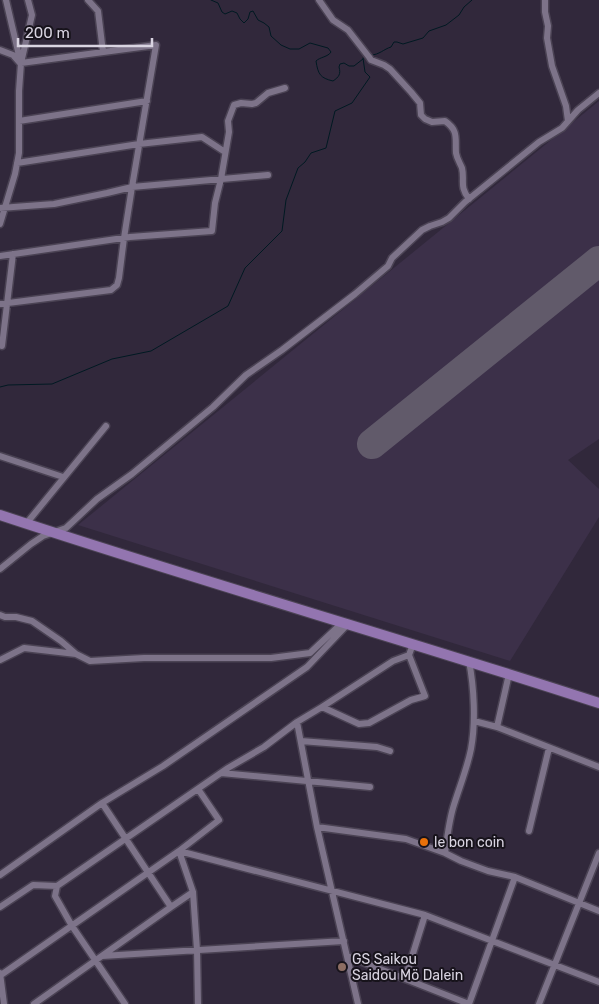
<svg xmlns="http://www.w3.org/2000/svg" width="599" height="1004" font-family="Rubik,sans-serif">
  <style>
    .built { fill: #3c3049 }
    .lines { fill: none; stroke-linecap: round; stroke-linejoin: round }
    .stream { stroke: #001922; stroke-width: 1 }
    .runway { stroke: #615a6a; stroke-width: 30 }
    .minor-casing { stroke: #4b4354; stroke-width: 9 }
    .highway-casing { stroke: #4b4354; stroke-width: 12 }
    .minor { stroke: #7d7389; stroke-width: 6 }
    .highway { stroke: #9375b0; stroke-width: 10 }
    .food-dot { fill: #e8710a; stroke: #17131b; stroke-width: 2 }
    .education-dot { fill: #8d6e63; stroke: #17131b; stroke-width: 2 }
    .labels { text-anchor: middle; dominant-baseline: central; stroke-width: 4; stroke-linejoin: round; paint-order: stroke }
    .poi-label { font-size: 14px; fill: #d9d4e1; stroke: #17131b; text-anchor: start }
  </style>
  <rect width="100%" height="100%" fill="#31283b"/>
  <path class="built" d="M599,101V439L568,460L599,489V517L510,661L78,525Z"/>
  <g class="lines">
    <path class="stream" d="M211,0L218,3L222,12L225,14L232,11L237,13L240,19L244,23L248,19L250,12L253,11L258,20L264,23L269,27L271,36L281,45L290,49H299L310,43L328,48L331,52C328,57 320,57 316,61C318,74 320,78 333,81C339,77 341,74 339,67L340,64L344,63L349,66H354L363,59
      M371,55C379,55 384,49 391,47L394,42H397L403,44L423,38L429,31L446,25L459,15L464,7L472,0
      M0,387L8,385L52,384L112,359L151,351L228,306L245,268L282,231L286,200L298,168L305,162L311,153L326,148L335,111L352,103L370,77L365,72L363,58"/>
    <path class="runway" d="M372,444L599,261"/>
    <defs>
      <path id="minor" d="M6,0L20,60
        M88,0L98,11L103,52
        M319,0L333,20L348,30L369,57L371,60L384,65L390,69L411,92L420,103L421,115L425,119L432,122L445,121C459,131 455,138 456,153C457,159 460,163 462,168C465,181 459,186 469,199
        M545,0V12L548,26L547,38L552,66L566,106L568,121
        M0,50L13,55L20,63
        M19,121L147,101
        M17,163L139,144L202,137L225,152
        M0,208L54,204L107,193L132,187L268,175
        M0,224L15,174L19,153V91L21,63L32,15L28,0
        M0,256L130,237L212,231L215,203L221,179L229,132L228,121L234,105L241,103L252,104L256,103L268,93L285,88
        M0,304L111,290L117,285L119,278L124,238L132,187L156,45L21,63
        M2,346L13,254
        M0,456L63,477
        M26,524L106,426
        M0,569L31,544L43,536L66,528L97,499L132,474L213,407L246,375L282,350L355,294L388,266L392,258L422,230L430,226L442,222L449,218L465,202L539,142L562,128L578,110L599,93
        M0,615L5,617H16L32,621L61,641L76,654L90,661L144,658H271L310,653L343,622
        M0,660L24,648L76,654
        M509,674L497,727L599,767
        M322,707L359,724L369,723L411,700L425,696L409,655
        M474,721L497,727
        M297,722L317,827L358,1004
        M301,741L377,747L390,751
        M221,773L370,787
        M102,803L171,907
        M317,827L406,839L445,853L461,861L488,871L515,877L599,911
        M529,831L549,748
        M179,851L425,915L599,982
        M179,851L193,892L197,950L198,1004
        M445,853C447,838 449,822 453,808C459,788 467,769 471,749C476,722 474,687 469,661
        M0,875L102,803L163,766L307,667L348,624
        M57,886L55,896L72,926L125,1004
        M0,907L33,885L57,886L228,768L264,747L297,722L322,707L393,661L409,655L413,644
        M102,956L344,941
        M347,956L469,1004
        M0,973L4,1004
        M1,975L179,851L219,820L198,789
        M405,979L425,915
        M34,1004L171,907L193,892
        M469,1004L515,877
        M539,1004L599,853"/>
      <path id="highway" d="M0,515C199,581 400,638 599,703"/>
    </defs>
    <use href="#minor" class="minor-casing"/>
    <use href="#highway" class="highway-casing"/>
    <use href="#minor" class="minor"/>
    <use href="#highway" class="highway"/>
  </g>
  <circle class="food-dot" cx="424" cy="842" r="5"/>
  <circle class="education-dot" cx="342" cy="967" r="5"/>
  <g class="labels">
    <g class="poi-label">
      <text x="434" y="842">le bon coin</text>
      <text x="352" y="959">GS Saikou<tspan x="352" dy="16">Saidou Mö Dalein</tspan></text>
    </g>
  </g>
  <path d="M18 38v8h134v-8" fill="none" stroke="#d9d4e1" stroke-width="2.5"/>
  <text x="25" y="38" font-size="15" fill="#d9d4e1" stroke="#17131b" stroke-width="4" paint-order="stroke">200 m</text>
</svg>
